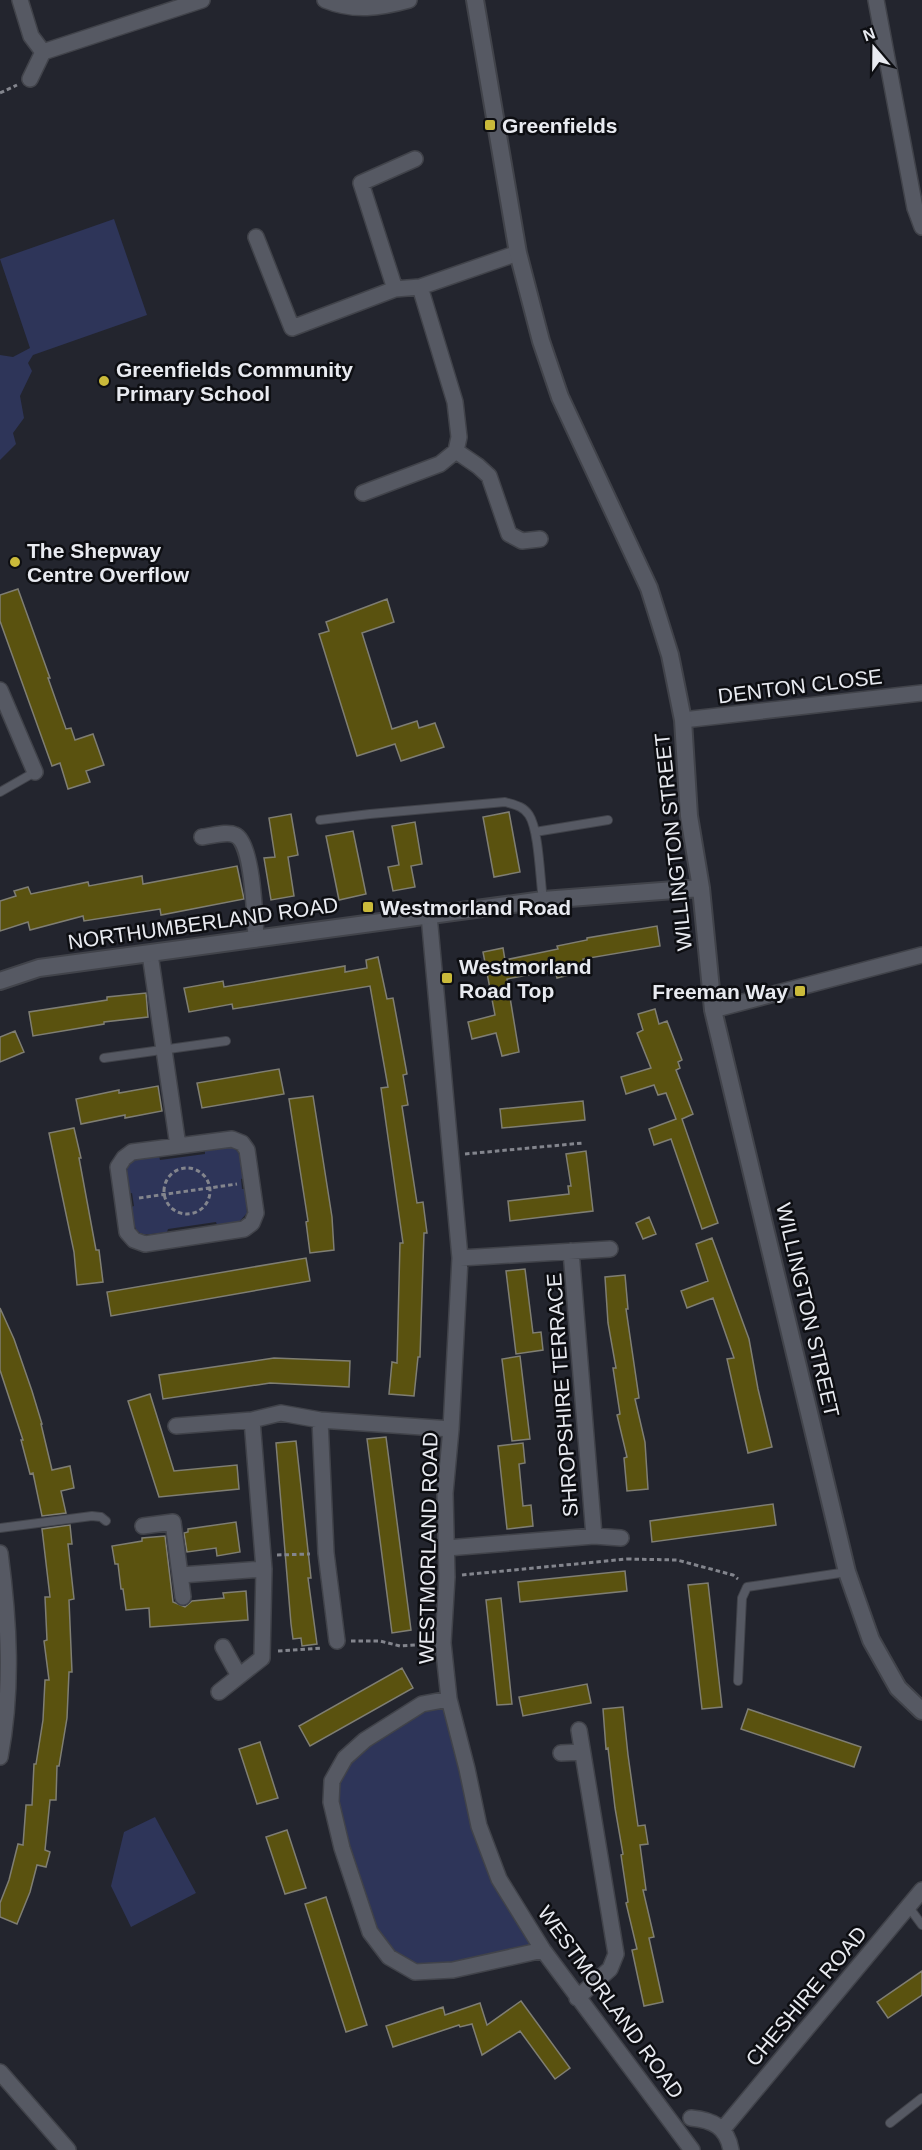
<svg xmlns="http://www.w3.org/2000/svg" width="922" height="2150" font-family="Arial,sans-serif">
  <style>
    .green { fill: #2e3559 }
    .building { fill: #5a520f; stroke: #7f7e73; stroke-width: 1.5 }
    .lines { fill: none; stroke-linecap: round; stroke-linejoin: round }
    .service-casing { stroke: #41434a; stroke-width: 10 }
    .minor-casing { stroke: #41434a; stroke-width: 18 }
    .tertiary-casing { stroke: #41434a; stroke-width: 20 }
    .path { stroke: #83858d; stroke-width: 3; stroke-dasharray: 4.5 3; stroke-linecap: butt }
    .service { stroke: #565963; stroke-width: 8 }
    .minor { stroke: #565963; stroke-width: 15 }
    .tertiary { stroke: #565963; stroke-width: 16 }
    .poi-dot { fill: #caba3a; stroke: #0d0e12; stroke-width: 2 }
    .labels { text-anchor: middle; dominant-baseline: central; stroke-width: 5; stroke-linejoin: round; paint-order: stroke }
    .poi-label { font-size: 21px; font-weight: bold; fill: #e8eaf0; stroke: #0d0e12; text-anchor: start }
    .street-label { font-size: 21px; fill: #e8eaf0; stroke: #0d0e12 }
  </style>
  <rect width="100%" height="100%" fill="#23252e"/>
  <path class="green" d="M114,219L147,315L33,355L28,363L32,371L20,396L24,418L13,433L16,444L0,460V355L13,357L30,348L0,259Z
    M231,1147C243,1151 242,1167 244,1178L241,1179L242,1189H245L247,1213L239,1222L217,1225L216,1222L168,1229L167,1232C138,1236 135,1238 131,1207L134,1206L132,1193L128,1194L126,1170L133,1159L159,1156L160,1160L205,1154V1150Z
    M449,1699L479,1826L543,1950L415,1972L370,1932L331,1802L345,1758L365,1740Z
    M155,1817L196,1893L131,1927L111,1886L124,1832Z"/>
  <path class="building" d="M18,589L50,678H48L66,729L71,728L75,740L93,734L104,765L86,771L90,782L68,789L60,763L52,766L0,621V595Z
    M387,599L394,622L362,633L392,729L417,721L419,728L435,723L444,747L401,761L395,744L357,756L319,634L329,631L326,622Z
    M509,812L520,872L494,877L483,817Z
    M291,814L298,855L288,857L294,896L271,900L264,858L275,857L269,818Z
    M415,822L422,864L411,866L415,887L393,891L388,867L399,865L392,826Z
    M353,831L366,894L339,900L326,836Z
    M237,866L244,899L161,915L160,909L84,921L83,916L30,930L28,922L0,931V901L16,896L14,891L28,887L31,894L88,882L89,886L142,876L143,884Z
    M657,926L660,946L583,959L585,971L557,978L555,970L507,979L519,1052L502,1056L496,1033L472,1039L468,1022L495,1015L483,952L503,948L505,960L558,949L557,946L587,940V938Z
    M378,957L387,999L393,998L407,1074L403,1075L408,1105L402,1106L417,1203L423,1202L427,1233H424L420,1357H418L414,1396L389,1394L392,1362L397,1363L400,1243H403L381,1088L388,1087L370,986L233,1009L232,1004L189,1012L184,988L223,981L224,987L345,966V972L367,968L366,960Z
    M146,993L148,1017L104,1022V1024L33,1036L29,1012L107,1000V997Z
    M655,1009L659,1024L667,1021L682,1060L678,1062L680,1068L676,1070L693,1114L682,1119L718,1223L702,1229L671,1139L654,1145L649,1129L676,1119L666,1093L658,1095L654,1085L626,1094L621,1077L651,1068L637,1033L643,1030L638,1014Z
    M15,1031L24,1052L0,1062V1037Z
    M279,1069L284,1094L202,1108L197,1083Z
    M158,1086L162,1111L125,1118V1115L81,1124L76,1099L119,1090V1093Z
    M313,1096L332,1217L334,1250L310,1253L306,1222L308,1221L289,1099Z
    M583,1101L585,1120L502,1128L500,1109Z
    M74,1128L81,1158H79L96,1250H99L103,1282L77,1285L74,1252L49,1133Z
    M586,1151L593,1211L510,1221L508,1201L569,1194L568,1186H571L566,1154Z
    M649,1217L656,1234L643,1239L636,1223Z
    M712,1238L749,1339L758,1389L772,1447L748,1453L727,1359L734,1358L713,1298L687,1308L681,1291L708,1281L696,1244Z
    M306,1258L310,1281L111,1316L107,1292Z
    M525,1269L533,1333L541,1332L543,1350L516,1354L506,1271Z
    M625,1275L628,1309H626L639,1398L635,1399L645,1442L648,1489L627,1491L624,1458L627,1457L617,1415L620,1414L613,1368H616L608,1323L605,1277Z
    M0,1308L14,1339L32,1391L42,1424H41L52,1470L70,1466L74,1488L61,1491L66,1513L42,1516L33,1473L30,1474L21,1440H23L0,1370Z
    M520,1356L530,1439L512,1441L502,1359Z
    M274,1358L350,1361L349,1387L270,1383L163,1399L159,1375Z
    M150,1394L174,1471L237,1465L239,1489L159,1497L128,1401Z
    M386,1437L411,1630L392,1633L367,1439Z
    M296,1441L311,1578H308L317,1644L302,1646L301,1638L293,1639L291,1624L276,1443Z
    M523,1443L525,1463L519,1464L523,1506L531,1505L533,1526L507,1529L498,1446Z
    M773,1504L776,1525L652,1542L650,1521Z
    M236,1522L240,1552L217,1556L216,1548L187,1552L184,1533L188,1532V1529Z
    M70,1525L72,1544H68L74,1599L69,1600L72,1672H69L67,1718L59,1766H57L56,1800H50L45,1850L50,1852L46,1867L37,1865L30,1892L17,1924L0,1917V1903L9,1880L18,1844L23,1845L26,1805H32L34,1764H36L43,1720L45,1680H49L44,1641L47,1640L45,1597H50L42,1529Z
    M165,1536L173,1602L185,1607L192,1601L224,1598L223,1593L246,1591L248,1620L150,1627L149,1608L126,1610L123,1589H121L118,1564H115L112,1546L142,1541V1538Z
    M625,1571L627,1591L520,1602L518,1582Z
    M708,1583L722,1707L702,1709L688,1585Z
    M501,1598L512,1704L497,1705L486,1600Z
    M402,1668L413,1688L310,1746L299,1726Z
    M587,1684L591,1703L523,1716L519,1697Z
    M623,1707L628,1755L638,1826L645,1825L648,1844L640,1845L646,1890H643L654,1937L649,1938L663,2002L644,2006L632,1950L637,1949L626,1903L628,1902L621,1855L623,1854L615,1808L608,1748L606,1749L603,1709Z
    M748,1709L861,1747L854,1767L741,1729Z
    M260,1742L278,1798L257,1804L239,1749Z
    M287,1830L306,1888L285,1894L266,1837Z
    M326,1897L367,2025L346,2032L305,1904Z
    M922,1971V1995L888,2018L877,2002Z
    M521,2001L570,2068L555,2079L520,2031L482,2055L472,2024L460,2027L459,2025L393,2047L386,2026L443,2007L445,2015L480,2003L487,2025Z"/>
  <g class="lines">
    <defs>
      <path id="service" d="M0,792L35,772
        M320,820L370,814L505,802C515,805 523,806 529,815C539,830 540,880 543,900
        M535,832L608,820
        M104,1058L226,1041
        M0,1528L92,1516L101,1517L106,1521
        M738,1681L742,1598L747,1587L847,1572
        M908,1906L922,1925
        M890,2123L922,2098"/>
      <path id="minor" d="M20,0L31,36L43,52
        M325,0C354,12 380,8 409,0
        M876,0L915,208L922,227
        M30,79L43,52L202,0
        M256,237L292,328L395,289L420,287L518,253
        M420,287L455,402L459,437L456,451L478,466L489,476L509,534L522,541L540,539
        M395,289L361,183L415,159
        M363,493L440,464L456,451
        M0,690L35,772
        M683,720L922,693
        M202,837C212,836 227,831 235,835C253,842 255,920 256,939
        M429,915L460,1258L451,1429L445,1493L447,1577L443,1643L449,1699L467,1769L479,1826L499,1879L543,1950L692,2150
        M150,954L178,1146
        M713,1010L922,955
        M232,1139L242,1143L247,1150L256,1213L252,1223L244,1229L145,1244L134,1240L127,1232L118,1167L124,1158L132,1152Z
        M571,1251L594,1536
        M460,1258L610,1249
        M320,1420L326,1553L337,1641
        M176,1426L252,1420L281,1413L320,1420L451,1429
        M143,1526L173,1522L183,1597
        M447,1548L594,1536L621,1538
        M0,1553C9,1620 13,1689 0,1757
        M181,1575L264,1569
        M223,1647L239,1676
        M219,1692L262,1658L264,1569L252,1420
        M449,1699L422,1704L365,1740L345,1758L332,1781L331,1802L342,1848L370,1932L389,1957L415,1972L453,1970L543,1950
        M561,1753L582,1752
        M577,1998L610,1969L616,1954L579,1730
        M0,2072L68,2150
        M691,2118C713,2120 727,2127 731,2150
        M723,2129L922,1890"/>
      <path id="tertiary" d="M475,0L518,253L541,341L560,397L649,588L670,655L683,720L689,816L701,888L713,1010L847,1572L871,1640L898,1688L922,1711
        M0,981L39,968L543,900L701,888"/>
    </defs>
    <use href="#service" class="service-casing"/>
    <use href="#minor" class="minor-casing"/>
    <use href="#tertiary" class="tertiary-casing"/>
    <path class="path" d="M0,93L17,85
      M465,1154L583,1143
      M164 1191a23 23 0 1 1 46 0a23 23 0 1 1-46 0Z
      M139,1198L237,1184
      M277,1555L310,1554
      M627,1559L677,1560L733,1575L738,1579
      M462,1575L627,1559
      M351,1641H380L400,1646L428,1644
      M278,1651L322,1648"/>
    <use href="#service" class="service"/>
    <use href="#minor" class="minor"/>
    <use href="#tertiary" class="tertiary"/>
  </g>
  <g class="poi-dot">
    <rect x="484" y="119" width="12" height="12" rx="3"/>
    <circle cx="104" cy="381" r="6"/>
    <circle cx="15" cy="562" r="6"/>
    <rect x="362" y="901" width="12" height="12" rx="3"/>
    <rect x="441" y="972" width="12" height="12" rx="3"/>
    <rect x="794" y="985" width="12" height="12" rx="3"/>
  </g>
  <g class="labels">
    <g class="poi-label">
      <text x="502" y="125">Greenfields</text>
      <text x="116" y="369">Greenfields Community<tspan x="116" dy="24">Primary School</tspan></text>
      <text x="27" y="550">The Shepway<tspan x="27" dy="24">Centre Overflow</tspan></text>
      <text x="380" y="907">Westmorland Road</text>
      <text x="459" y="966">Westmorland<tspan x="459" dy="24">Road Top</tspan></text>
      <text x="788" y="991" text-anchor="end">Freeman Way</text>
    </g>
    <g class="street-label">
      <text transform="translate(800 686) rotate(-7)">DENTON CLOSE</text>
      <text transform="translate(673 842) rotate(-96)">WILLINGTON STREET</text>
      <text transform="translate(203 923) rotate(-8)">NORTHUMBERLAND ROAD</text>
      <text transform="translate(808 1310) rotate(77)">WILLINGTON STREET</text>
      <text transform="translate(562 1395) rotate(-94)">SHROPSHIRE TERRACE</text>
      <text transform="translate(428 1548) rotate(-89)">WESTMORLAND ROAD</text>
      <text transform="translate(806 1996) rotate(-50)">CHESHIRE ROAD</text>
      <text transform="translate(611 2002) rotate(54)">WESTMORLAND ROAD</text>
    </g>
  </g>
  <g transform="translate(874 48) rotate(340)" stroke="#0d0e12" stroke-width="4.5" paint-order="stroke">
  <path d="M0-4.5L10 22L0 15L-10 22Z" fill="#e8eaf0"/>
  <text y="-9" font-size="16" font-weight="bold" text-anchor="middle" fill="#e8eaf0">N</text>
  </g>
</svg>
